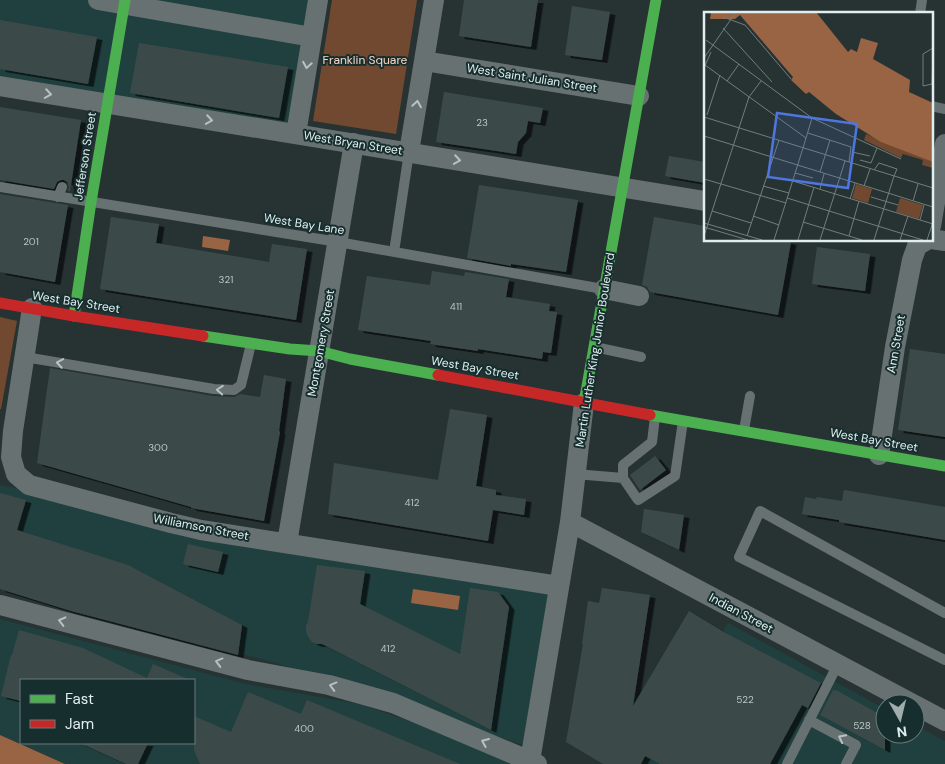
<svg xmlns="http://www.w3.org/2000/svg" width="945" height="764" font-family="'DM Sans',sans-serif">
  <style>
    .built { fill: #203f3f; fill-rule: evenodd }
    .green { fill: #714931 }
    .water { fill: #986444 }
    .building { fill: #3b4a4a; filter: url(#shadow) }
    .lines { fill: none; stroke-linecap: round; stroke-linejoin: round }
    .lane { stroke: #677171; stroke-width: 10 }
    .street { stroke: #677171; stroke-width: 20 }
    .fast { stroke: #4caf50; stroke-width: 11 }
    .jam { stroke: #c62828; stroke-width: 11 }
    .oneway { stroke: #b6c2c3 }
    .labels { text-anchor: middle; dominant-baseline: central; stroke-width: 4; stroke-linejoin: round; paint-order: stroke }
    .number-label { font-size: 10px; fill: #b8c5c6 }
    .park-label { font-size: 12px; fill: #f8d5c1; stroke: #172e2f }
    .street-label { font-size: 12px; fill: #e1eeef; stroke: #172e2f }
    .inset-road { fill: none; stroke: #717e7e; stroke-width: 1 }
    .view { fill: #4e76de; fill-opacity: 0.15; stroke: #4e76de; stroke-width: 2.5 }
    .inset-edge { fill: none; stroke: #e1eeef; stroke-width: 2.5 }
  </style>
  <defs>
    <filter id="shadow"><feDropShadow dx="5.5" dy="3" stdDeviation="0" flood-color="#0009"/></filter>
  </defs>
  <rect width="100%" height="100%" fill="#273333"/>
  <path class="built" d="M0,0H309L289,125L0,80Z
    M0,485L559,586L523,745L276,663L0,589Z
    M0,619L246,684L359,704L530,761L536,764H65L0,735ZM21,680H194V743H21Z
    M728,623L885,709V734H915V725L945,741V764H643Z"/>
  <path class="green" d="M332,0H417L396,134L313,121Z
    M0,317L17,321L1,409H0Z"/>
  <path class="water" d="M203,236L230,240L228,251L202,247Z
    M413,589L460,596L458,610L411,603Z
    M0,735L9,739L65,764H0Z"/>
  <path class="building" d="M464,0H538L531,47L459,36Z
    M572,6L610,12L602,60L565,55Z
    M0,20L97,37L88,84L0,69Z
    M139,43L288,67L279,118L130,93Z
    M444,92L543,108L540,123L528,121L526,133L518,142L516,154L436,142Z
    M0,107L81,120L70,191H68L69,187L68,183L64,180H61L57,182L54,189L0,180Z
    M669,156L705,162V183L665,176Z
    M479,185L578,200L566,272L511,264V266L467,258Z
    M0,194L68,205L55,282L0,272Z
    M111,217L159,224L156,243L269,262L272,244L307,249L296,320L100,289Z
    M654,217L705,226V240H783L791,242L778,315L650,292L647,287L642,285Z
    M817,247L870,254L865,291L812,284Z
    M432,271L464,276L465,272L509,279L506,297L550,304L549,311L557,312L551,353L543,352L542,359L478,349V351L430,344L431,341L358,330L367,276L430,285Z
    M910,349L945,354V437L898,430Z
    M50,368L213,396L234,397L240,394L260,397L264,375L286,379L279,431L280,432L264,521L191,508V507L37,463Z
    M450,409L487,415L476,486L496,490V495L526,499L524,515L493,510L488,541L328,514L334,463L438,480Z
    M655,456L666,470L640,490L630,475Z
    M844,490L945,507V540L839,522V520L802,514L805,497L816,499L817,497L842,501Z
    M0,493L26,500L17,530L128,565L242,625L238,655L71,611L0,589Z
    M644,509L684,515L679,550L641,532Z
    M188,544L223,552L218,572L183,564Z
    M317,565L365,571L360,604L460,654L470,588L498,592L509,607L491,730L322,644H317L312,642L307,635L306,630V626L308,622Z
    M602,588L650,595L633,706L689,611L724,632L821,683L808,708L802,705L770,764H660L645,756L641,764H603L566,742L583,644H582L588,601L599,603Z
    M19,630L83,648L147,678L153,664L190,680H21V701L1,696L11,655H12Z
    M833,690L835,691L836,690L885,717V750L820,715Z
    M248,692L301,714L307,700L460,764H200L194,750V716L231,732Z
    M80,743H148L138,764H126Z"/>
  <g class="lines">
    <path class="lane" d="M920,14L922,0
      M931,106L945,109
      M0,187L338,242L603,289
      M58,197L62,187
      M394,252L409,152
      M595,347L641,357
      M25,357L214,389L234,390L241,385L251,344
      M655,417L652,442L623,465V478L638,500L675,476L683,421
      M744,430L750,396
      M575,474L623,478
      M945,613L760,511L739,557L945,660
      M809,720L856,745L846,764
      M787,764L838,664"/>
    <path class="street" d="M98,0L312,37
      M424,61L639,96
      M0,86L705,201
      M296,134L318,0
      M409,152L434,0
      M931,226L945,144
      M931,239L945,241
      M604,289L639,296
      M32,308L13,431L11,457L16,474L29,485L171,523L201,530L559,586
      M879,455L895,347L912,260L917,246L927,240
      M570,522L913,704
      M287,543L354,143
      M0,605L248,670L329,685L393,703L537,764
      M915,705L945,721
      M530,761L570,522L584,403"/>
    <path class="fast" d="M74,316L91,202L125,0
      M203,336L290,349L319,351L350,359L438,375
      M584,403L656,0
      M650,415L945,466"/>
    <path class="jam" d="M0,303L74,316L203,336
      M438,375L650,415"/>
  </g>
  <defs><path id="oneway-chevron" d="M-2-3.5L2.5 0L-2 3.5" fill="none" stroke-width="1.6" stroke-linecap="round" stroke-linejoin="round" transform="scale(1.25)"/></defs>
  <g class="oneway">
    <use href="#oneway-chevron" transform="translate(307 65) rotate(100)"/>
    <use href="#oneway-chevron" transform="translate(48 94) rotate(9)"/>
    <use href="#oneway-chevron" transform="translate(417 104) rotate(-81)"/>
    <use href="#oneway-chevron" transform="translate(209 120) rotate(9)"/>
    <use href="#oneway-chevron" transform="translate(457 160) rotate(9)"/>
    <use href="#oneway-chevron" transform="translate(60 363) rotate(-170)"/>
    <use href="#oneway-chevron" transform="translate(220 390) rotate(-176)"/>
    <use href="#oneway-chevron" transform="translate(62 621) rotate(-166)"/>
    <use href="#oneway-chevron" transform="translate(219 662) rotate(-165)"/>
    <use href="#oneway-chevron" transform="translate(333 686) rotate(-165)"/>
    <use href="#oneway-chevron" transform="translate(842 738) rotate(-152)"/>
    <use href="#oneway-chevron" transform="translate(485 742) rotate(-157)"/>
  </g>
  <g class="labels">
    <g class="number-label">
      <text x="482" y="122">23</text>
      <text x="31" y="241">201</text>
      <text x="226" y="279">321</text>
      <text x="456" y="306">411</text>
      <text x="158" y="447">300</text>
      <text x="412" y="502">412</text>
      <text x="388" y="648">412</text>
      <text x="745" y="699">522</text>
      <text x="862" y="725">528</text>
      <text x="304" y="728">400</text>
    </g>
    <g class="park-label">
      <text x="365" y="60">Franklin Square</text>
    </g>
    <g class="street-label">
      <text transform="translate(532 78) rotate(9)">West Saint Julian Street</text>
      <text transform="translate(353 143) rotate(9)">West Bryan Street</text>
      <text transform="translate(85 156) rotate(-81)">Jefferson Street</text>
      <text transform="translate(304 224) rotate(9)">West Bay Lane</text>
      <text transform="translate(76 302) rotate(9)">West Bay Street</text>
      <text transform="translate(321 343) rotate(-80)">Montgomery Street</text>
      <text transform="translate(896 344) rotate(-80)">Ann Street</text>
      <text transform="translate(595 350) rotate(-81)">Martin Luther King Junior Boulevard</text>
      <text transform="translate(475 368) rotate(10)">West Bay Street</text>
      <text transform="translate(874 440) rotate(10)">West Bay Street</text>
      <text transform="translate(201 527) rotate(11)">Williamson Street</text>
      <text transform="translate(741 613) rotate(28)">Indian Street</text>
    </g>
  </g>
  <g transform="translate(704 12)">
    <rect width="229" height="229" fill="#273333"/>
    <path d="M162,122L229,150V156L218,153L219,148L199,142L197,146L160,128ZM152,172L168,177L164,191L148,186ZM196,186L219,193L215,207L192,200Z" fill="#714931"/>
    <path d="M7,0H112L144,40L147,37L153,40L157,26L174,31L169,47L206,68L205,80L229,91V150L177,130L132,102L105,80L102,82L87,68L89,65L36,3L31,7H6Z" fill="#986444"/>
    <path class="inset-road" d="M19,5L41,13L87,67M19,16L68,70M2,28L108,106L197,147M229,36L228,72L219,74V42ZM0,46L32,0M1,53L102,126M0,56L7,40M23,69L35,52M3,103L16,63M0,105L229,176M104,121L147,135L145,150M0,124L229,195M99,136L108,106M148,140L166,144M156,148L167,151L173,136M170,158L175,151L193,157L190,164M116,160L126,128M91,161L109,166M0,167L82,191M89,169L229,212M59,174L85,181M160,174L166,157M116,177L120,162M167,185L194,193M83,186L219,228M146,187L151,171M209,189L214,172M8,199L47,211M49,204L75,213M216,208L220,193M99,210L158,228M0,211L58,228M0,215L44,228M0,224L45,85L57,69M43,224L75,128M145,224L155,189M70,228L99,136M94,228L110,175M116,228L141,149M170,228L190,164M196,228L204,204M223,228L229,210"/>
    <path class="view" d="M73,101L153,112L144,176L64,165Z"/>
    <rect width="229" height="229" class="inset-edge"/>
  </g>
  <rect x="20" y="679" width="175" height="65" fill="#172e2f" stroke="#687b7c"/>
  <rect x="30" y="695" width="25" height="8" fill="#4caf50" stroke="#687b7c"/>
  <text x="65" y="704" font-size="15" fill="#e1eeef">Fast</text>
  <rect x="30" y="720" width="25" height="8" fill="#c62828" stroke="#687b7c"/>
  <text x="65" y="729" font-size="15" fill="#e1eeef">Jam</text>
  <g transform="translate(900 719) rotate(172)"><circle r="24" fill="#172e2f" stroke="#687b7c"/>
  <path d="M0-4L9 19L0 12L-9 19Z" fill="#a0adad"/>
  <text y="-8" font-size="14" font-weight="bold" text-anchor="middle" fill="#e1eeef">N</text>
  </g>
</svg>
